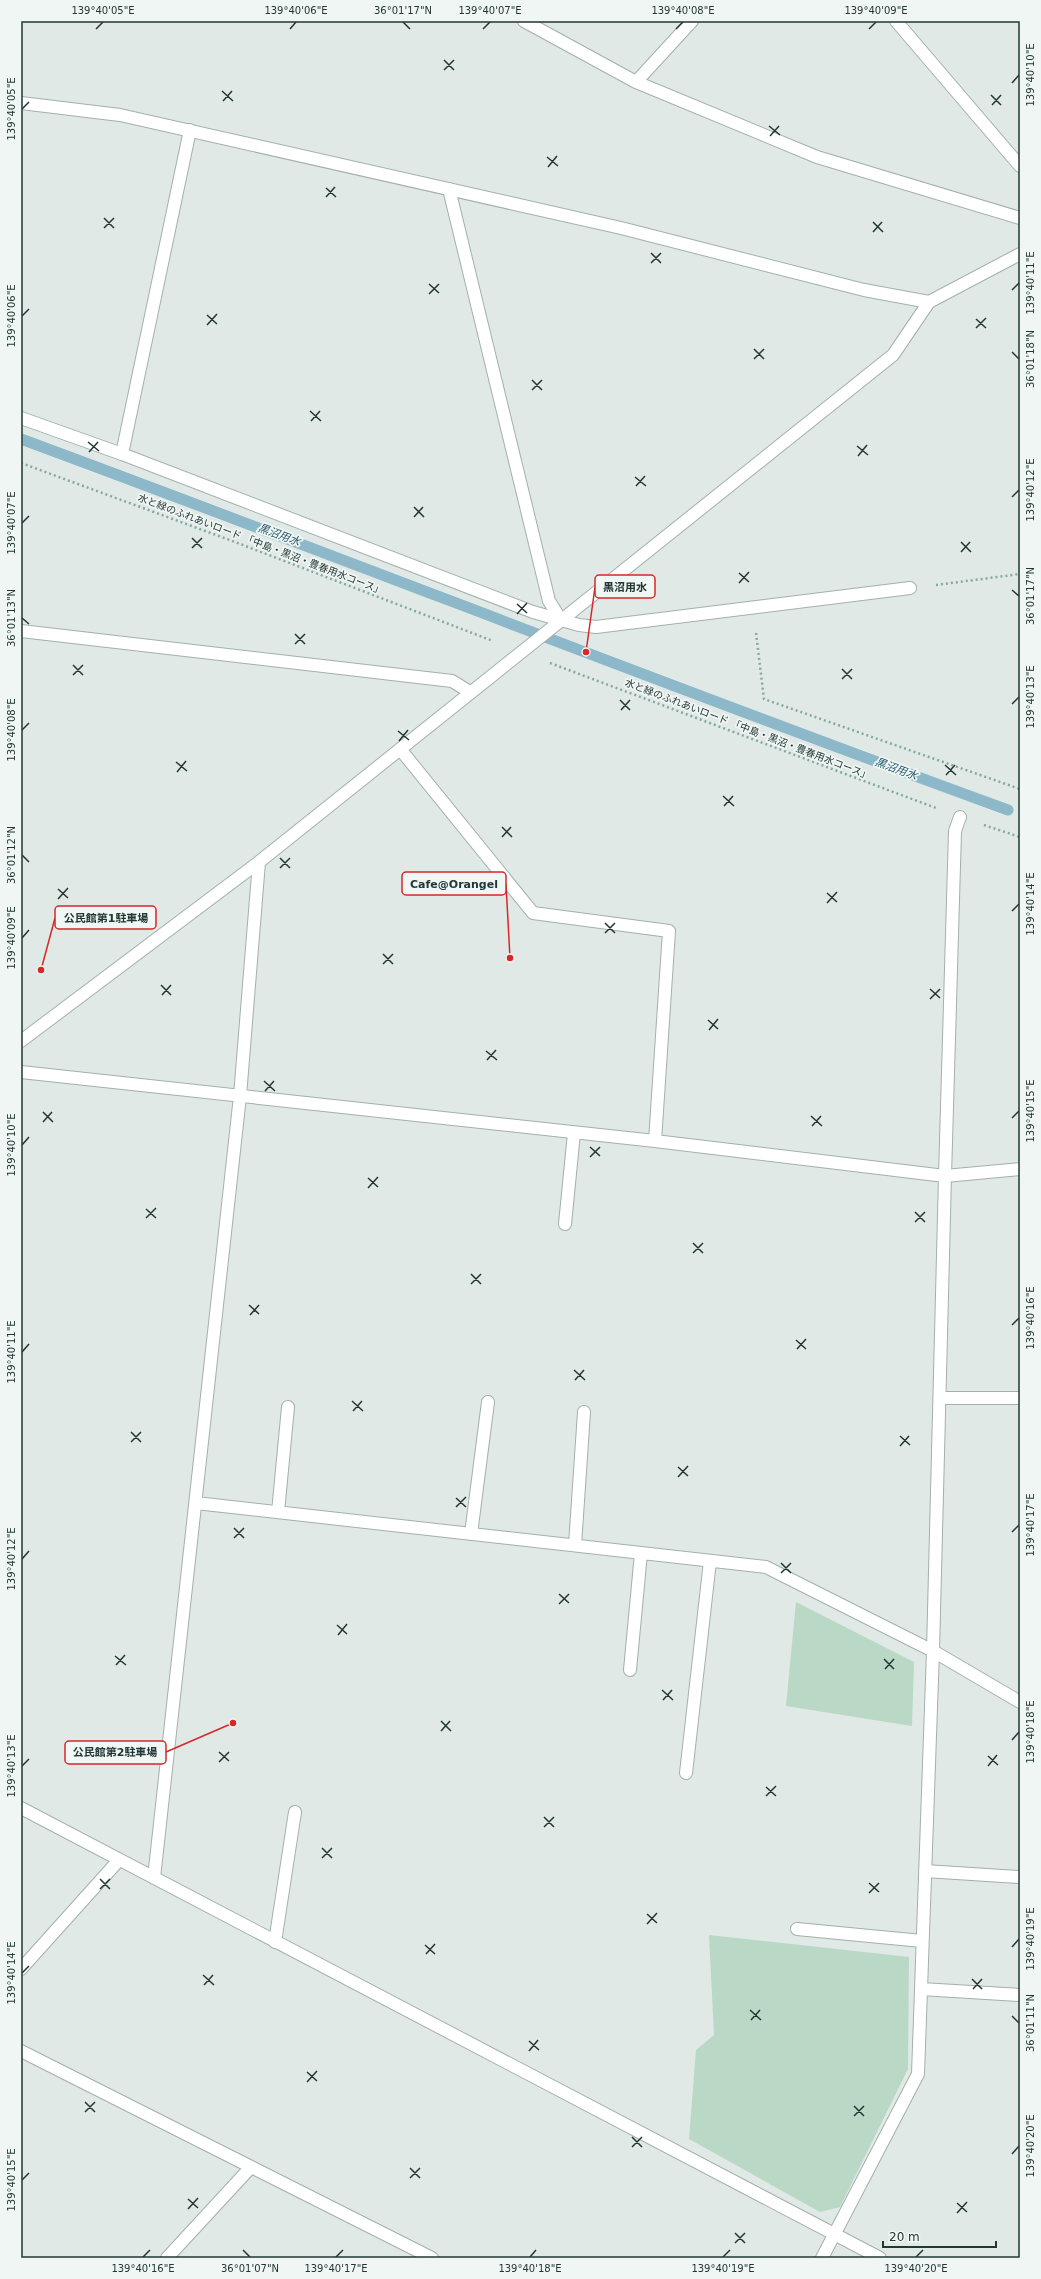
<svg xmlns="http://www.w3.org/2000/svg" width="1041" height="2279" font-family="'DejaVu Sans','Noto Sans JP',sans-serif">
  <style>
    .green { fill: #bad8c6 }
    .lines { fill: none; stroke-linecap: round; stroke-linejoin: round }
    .stream { stroke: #8db8c9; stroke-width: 11 }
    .service-casing { stroke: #a3b0ad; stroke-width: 14 }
    .minor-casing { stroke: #a3b0ad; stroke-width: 14 }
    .tertiary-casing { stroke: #a3b0ad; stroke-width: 14 }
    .path { stroke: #83a9a2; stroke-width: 2.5; stroke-dasharray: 2 3; stroke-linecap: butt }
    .service { stroke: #fff; stroke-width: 12 }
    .minor { stroke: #fff; stroke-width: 12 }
    .tertiary { stroke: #fff; stroke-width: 12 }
    .ticks { fill: none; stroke: #223734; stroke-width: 1.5 }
    .labels { text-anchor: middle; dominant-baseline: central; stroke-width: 3.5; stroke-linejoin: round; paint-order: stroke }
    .street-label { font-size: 10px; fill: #223734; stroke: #eff6f3 }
    .water-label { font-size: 11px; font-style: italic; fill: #23576c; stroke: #eff6f3 }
    .leader { fill: none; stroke: #d62828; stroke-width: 1.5 }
    .callout-dot { fill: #d62828; stroke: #eff6f3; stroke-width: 1.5 }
    .callout { fill: #eff6f3; stroke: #d62828; stroke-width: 1.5 }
    .callout-label { font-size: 11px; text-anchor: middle; font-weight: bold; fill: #223734 }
    .neatline { fill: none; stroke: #223734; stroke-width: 1.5 }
    .ticks-label { font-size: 10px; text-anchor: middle; fill: #223734 }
  </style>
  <rect width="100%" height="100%" fill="#e0e9e6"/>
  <path class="green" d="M796,1602L914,1662L912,1726L786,1706Z
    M709,1935L909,1957L908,2069L840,2207L820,2212L689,2139L696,2050L714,2035Z"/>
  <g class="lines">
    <path class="stream" d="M21,439C351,561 678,690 1008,810"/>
    <defs>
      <path id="service" d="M449,189L549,601L561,620L579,625L596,627L910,588
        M122,454L190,130
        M945,1176L955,831L960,817
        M275,1942L295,1812"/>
      <path id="minor" d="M524,21L636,82L817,157L1020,218
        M896,21L1020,166
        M636,82L692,21
        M21,418L122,454L533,612L561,620
        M21,631L452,681L470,692
        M400,749L533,913L669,931L655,1141
        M21,1041L259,862L893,355L929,302
        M21,1072L655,1141L945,1176L1020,1169
        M565,1224L574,1133
        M940,1398H1020
        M196,1503L766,1567L933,1651L1020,1702
        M278,1512L288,1407
        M471,1534L488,1402
        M575,1545L584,1412
        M630,1670L641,1553
        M686,1773L710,1561
        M21,1808L880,2258
        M925,1871L1019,1877
        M154,1878L240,1096L259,862
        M797,1929L922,1941
        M921,1989L1020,1995
        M21,2051L432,2258
        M167,2258L251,2167
        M822,2258L918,2074L933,1651L945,1176"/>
      <path id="tertiary" d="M21,103L120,115L621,228L864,290L929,302L1020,254
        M21,1969L119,1860"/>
    </defs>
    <use href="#service" class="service-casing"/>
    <use href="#minor" class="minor-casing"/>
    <use href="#tertiary" class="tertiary-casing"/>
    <path class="path" d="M21,463L235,542L493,641
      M936,585L1020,574
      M756,633L764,699L1020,789
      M550,663L936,808
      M984,825L1020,837"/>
    <use href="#service" class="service"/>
    <use href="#minor" class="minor"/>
    <use href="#tertiary" class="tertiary"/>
  </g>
  <path class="ticks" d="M403,22L410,29M96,29L103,22M290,29L296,22M483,29L490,22M676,29L683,22M869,29L876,22M444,60L454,70M444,70L454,60M1012,83L1019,75M222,91L233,101M991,95L1001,105M223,101L232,91M992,105L1001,95M22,109L29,102M769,126L780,135M770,136L779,126M547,157L558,166M548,167L557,156M326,188L336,197M326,197L335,187M104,218L114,228M873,222L883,232M104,228L114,218M873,232L882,222M651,253L661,263M651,263L661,253M429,284L439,293M1012,290L1019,283M429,294L439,284M207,315L217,324M22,316L29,309M976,319L986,328M207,325L217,314M976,328L986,318M754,349L764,359M1012,352L1019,359M754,359L764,349M532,380L542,390M532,390L542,380M310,411L321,421M311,421L320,411M88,442L99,451M857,446L868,455M89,452L98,442M858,456L867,445M635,477L646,486M636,486L645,476M1012,497L1019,490M414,507L424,517M414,517L423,507M22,523L29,516M192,538L202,548M961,542L971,552M192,548L202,538M961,552L970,542M739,573L749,582M739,583L749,572M1012,590L1019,596M517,604L527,613M517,614L527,603M22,618L29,624M295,634L305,644M295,644L305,634M73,665L83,675M842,669L852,679M73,675L83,665M842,679L852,669M620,700L630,710M1012,704L1019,697M621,710L630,700M22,730L29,723M398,731L409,740M399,741L408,730M176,762L187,771M945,765L956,775M177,772L186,761M946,775L955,765M723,796L734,806M724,806L733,796M502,827L512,837M502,837L511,827M22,855L29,862M280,858L290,868M280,868L290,858M58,889L68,898M827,893L837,902M58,899L68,888M827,903L837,892M1012,911L1019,904M605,923L615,933M605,933L615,923M22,938L29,930M383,954L393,964M383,964L393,954M161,985L171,995M930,989L940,998M162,995L171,985M930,999L940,989M708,1020L718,1029M709,1030L718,1019M486,1051L497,1060M487,1060L496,1050M264,1081L275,1091M265,1091L274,1081M43,1112L53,1122M811,1116L822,1126M1012,1118L1019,1111M43,1122L52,1112M812,1126L821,1116M22,1145L29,1137M590,1147L600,1156M590,1157L600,1147M368,1178L378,1187M368,1188L378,1177M146,1209L156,1218M915,1212L925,1222M146,1218L156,1208M915,1222L925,1212M693,1243L703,1253M693,1253L703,1243M471,1274L481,1284M471,1284L481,1274M249,1305L259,1314M250,1315L259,1305M1012,1325L1019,1318M796,1340L806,1349M797,1349L806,1339M22,1352L29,1344M574,1370L585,1380M575,1380L584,1370M352,1401L363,1411M353,1411L362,1401M131,1432L141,1442M900,1436L910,1445M131,1442L141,1432M900,1446L909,1436M678,1467L688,1476M678,1477L688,1466M456,1498L466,1507M456,1507L466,1497M234,1528L244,1538M1012,1532L1019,1525M234,1538L244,1528M22,1559L29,1551M781,1563L791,1573M781,1573L791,1563M559,1594L569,1603M559,1604L569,1594M337,1625L347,1634M338,1635L347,1624M115,1656L126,1665M884,1659L894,1669M116,1665L125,1655M885,1669L894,1659M662,1690L673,1700M663,1700L672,1690M441,1721L451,1731M441,1731L450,1721M1012,1740L1019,1732M219,1752L229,1761M988,1756L998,1765M219,1762L229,1752M22,1766L29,1759M988,1766L997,1755M766,1787L776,1796M766,1796L776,1786M544,1817L554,1827M544,1827L554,1817M322,1848L332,1858M322,1858L332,1848M100,1879L110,1889M869,1883L879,1892M100,1889L110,1879M869,1893L879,1883M647,1914L657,1923M647,1924L657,1913M425,1945L435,1954M1012,1947L1019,1939M426,1954L435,1944M22,1973L29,1966M203,1975L214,1985M972,1979L982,1989M204,1985L213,1975M973,1989L982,1979M750,2010L761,2020M1012,2016L1019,2023M751,2020L760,2010M529,2041L539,2050M529,2051L538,2040M307,2072L317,2081M307,2082L317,2071M85,2102L95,2112M854,2106L864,2116M85,2112L95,2102M854,2116L864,2106M632,2137L642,2147M632,2147L642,2137M1012,2154L1019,2146M410,2168L420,2178M410,2178L420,2168M22,2180L29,2173M188,2199L198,2208M957,2203L967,2212M188,2209L198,2198M957,2213L967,2202M735,2233L745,2243M735,2243L745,2233M243,2250L250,2257M143,2257L150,2250M336,2257L343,2250M530,2257L536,2250M723,2257L730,2250M916,2257L923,2250"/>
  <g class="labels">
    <g class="street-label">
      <text transform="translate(261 544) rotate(21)">水と緑のふれあいロード 「中島・黒沼・豊春用水コース」</text>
      <text transform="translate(748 729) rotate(21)">水と緑のふれあいロード 「中島・黒沼・豊春用水コース」</text>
    </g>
    <g class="water-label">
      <text transform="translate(279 535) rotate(20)">黒沼用水</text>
      <text transform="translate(896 769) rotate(20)">黒沼用水</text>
    </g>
  </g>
  <path class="leader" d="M586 652L595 587M510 958L506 884M41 970L55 918M233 1723L166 1752"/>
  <g class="callout-dot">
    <circle cx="586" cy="652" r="4"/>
    <circle cx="510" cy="958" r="4"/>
    <circle cx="41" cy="970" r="4"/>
    <circle cx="233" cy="1723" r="4"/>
  </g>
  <g class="callout">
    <rect x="595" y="575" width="60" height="23" rx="4"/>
    <rect x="402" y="872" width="104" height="23" rx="4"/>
    <rect x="55" y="906" width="101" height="23" rx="4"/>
    <rect x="65" y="1741" width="101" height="23" rx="4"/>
  </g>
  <g class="callout-label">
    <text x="625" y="591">黒沼用水</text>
    <text x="454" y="888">Cafe@Orangel</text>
    <text x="106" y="922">公民館第1駐車場</text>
    <text x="115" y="1756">公民館第2駐車場</text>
  </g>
  <rect width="1041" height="2279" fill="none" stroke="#eff6f3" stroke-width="44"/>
  <path d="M883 2241v6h113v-6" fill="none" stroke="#223734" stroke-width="2"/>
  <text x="889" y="2241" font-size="12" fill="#223734" stroke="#eff6f3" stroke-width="3" paint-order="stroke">20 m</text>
  <rect x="22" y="22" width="997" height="2235" class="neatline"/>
  <g class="ticks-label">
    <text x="103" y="14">139°40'05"E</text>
    <text x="296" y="14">139°40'06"E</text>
    <text x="403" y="14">36°01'17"N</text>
    <text x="490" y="14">139°40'07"E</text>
    <text x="683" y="14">139°40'08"E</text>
    <text x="876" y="14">139°40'09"E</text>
    <text transform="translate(1030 75) rotate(-90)" y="4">139°40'10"E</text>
    <text transform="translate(11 109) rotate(-90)" y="4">139°40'05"E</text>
    <text transform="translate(1030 283) rotate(-90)" y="4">139°40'11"E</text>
    <text transform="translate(11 316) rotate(-90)" y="4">139°40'06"E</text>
    <text transform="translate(1030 359) rotate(-90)" y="4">36°01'18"N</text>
    <text transform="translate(1030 490) rotate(-90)" y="4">139°40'12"E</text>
    <text transform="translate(11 523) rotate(-90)" y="4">139°40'07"E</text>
    <text transform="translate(1030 596) rotate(-90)" y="4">36°01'17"N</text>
    <text transform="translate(11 618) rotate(-90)" y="4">36°01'13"N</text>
    <text transform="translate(1030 697) rotate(-90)" y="4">139°40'13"E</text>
    <text transform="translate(11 730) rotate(-90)" y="4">139°40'08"E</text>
    <text transform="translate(11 855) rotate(-90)" y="4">36°01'12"N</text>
    <text transform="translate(1030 904) rotate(-90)" y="4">139°40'14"E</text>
    <text transform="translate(11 938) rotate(-90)" y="4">139°40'09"E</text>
    <text transform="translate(1030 1111) rotate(-90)" y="4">139°40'15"E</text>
    <text transform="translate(11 1145) rotate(-90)" y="4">139°40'10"E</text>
    <text transform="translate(1030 1318) rotate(-90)" y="4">139°40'16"E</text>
    <text transform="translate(11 1352) rotate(-90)" y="4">139°40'11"E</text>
    <text transform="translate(1030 1525) rotate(-90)" y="4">139°40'17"E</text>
    <text transform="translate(11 1559) rotate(-90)" y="4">139°40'12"E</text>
    <text transform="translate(1030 1732) rotate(-90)" y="4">139°40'18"E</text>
    <text transform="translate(11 1766) rotate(-90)" y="4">139°40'13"E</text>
    <text transform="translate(1030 1939) rotate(-90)" y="4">139°40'19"E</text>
    <text transform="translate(11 1973) rotate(-90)" y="4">139°40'14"E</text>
    <text transform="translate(1030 2023) rotate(-90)" y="4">36°01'11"N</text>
    <text transform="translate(1030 2146) rotate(-90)" y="4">139°40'20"E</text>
    <text transform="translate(11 2180) rotate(-90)" y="4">139°40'15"E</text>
    <text x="143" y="2272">139°40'16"E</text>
    <text x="250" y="2272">36°01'07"N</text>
    <text x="336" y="2272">139°40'17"E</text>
    <text x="530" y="2272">139°40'18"E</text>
    <text x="723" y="2272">139°40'19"E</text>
    <text x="916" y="2272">139°40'20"E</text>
  </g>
</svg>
